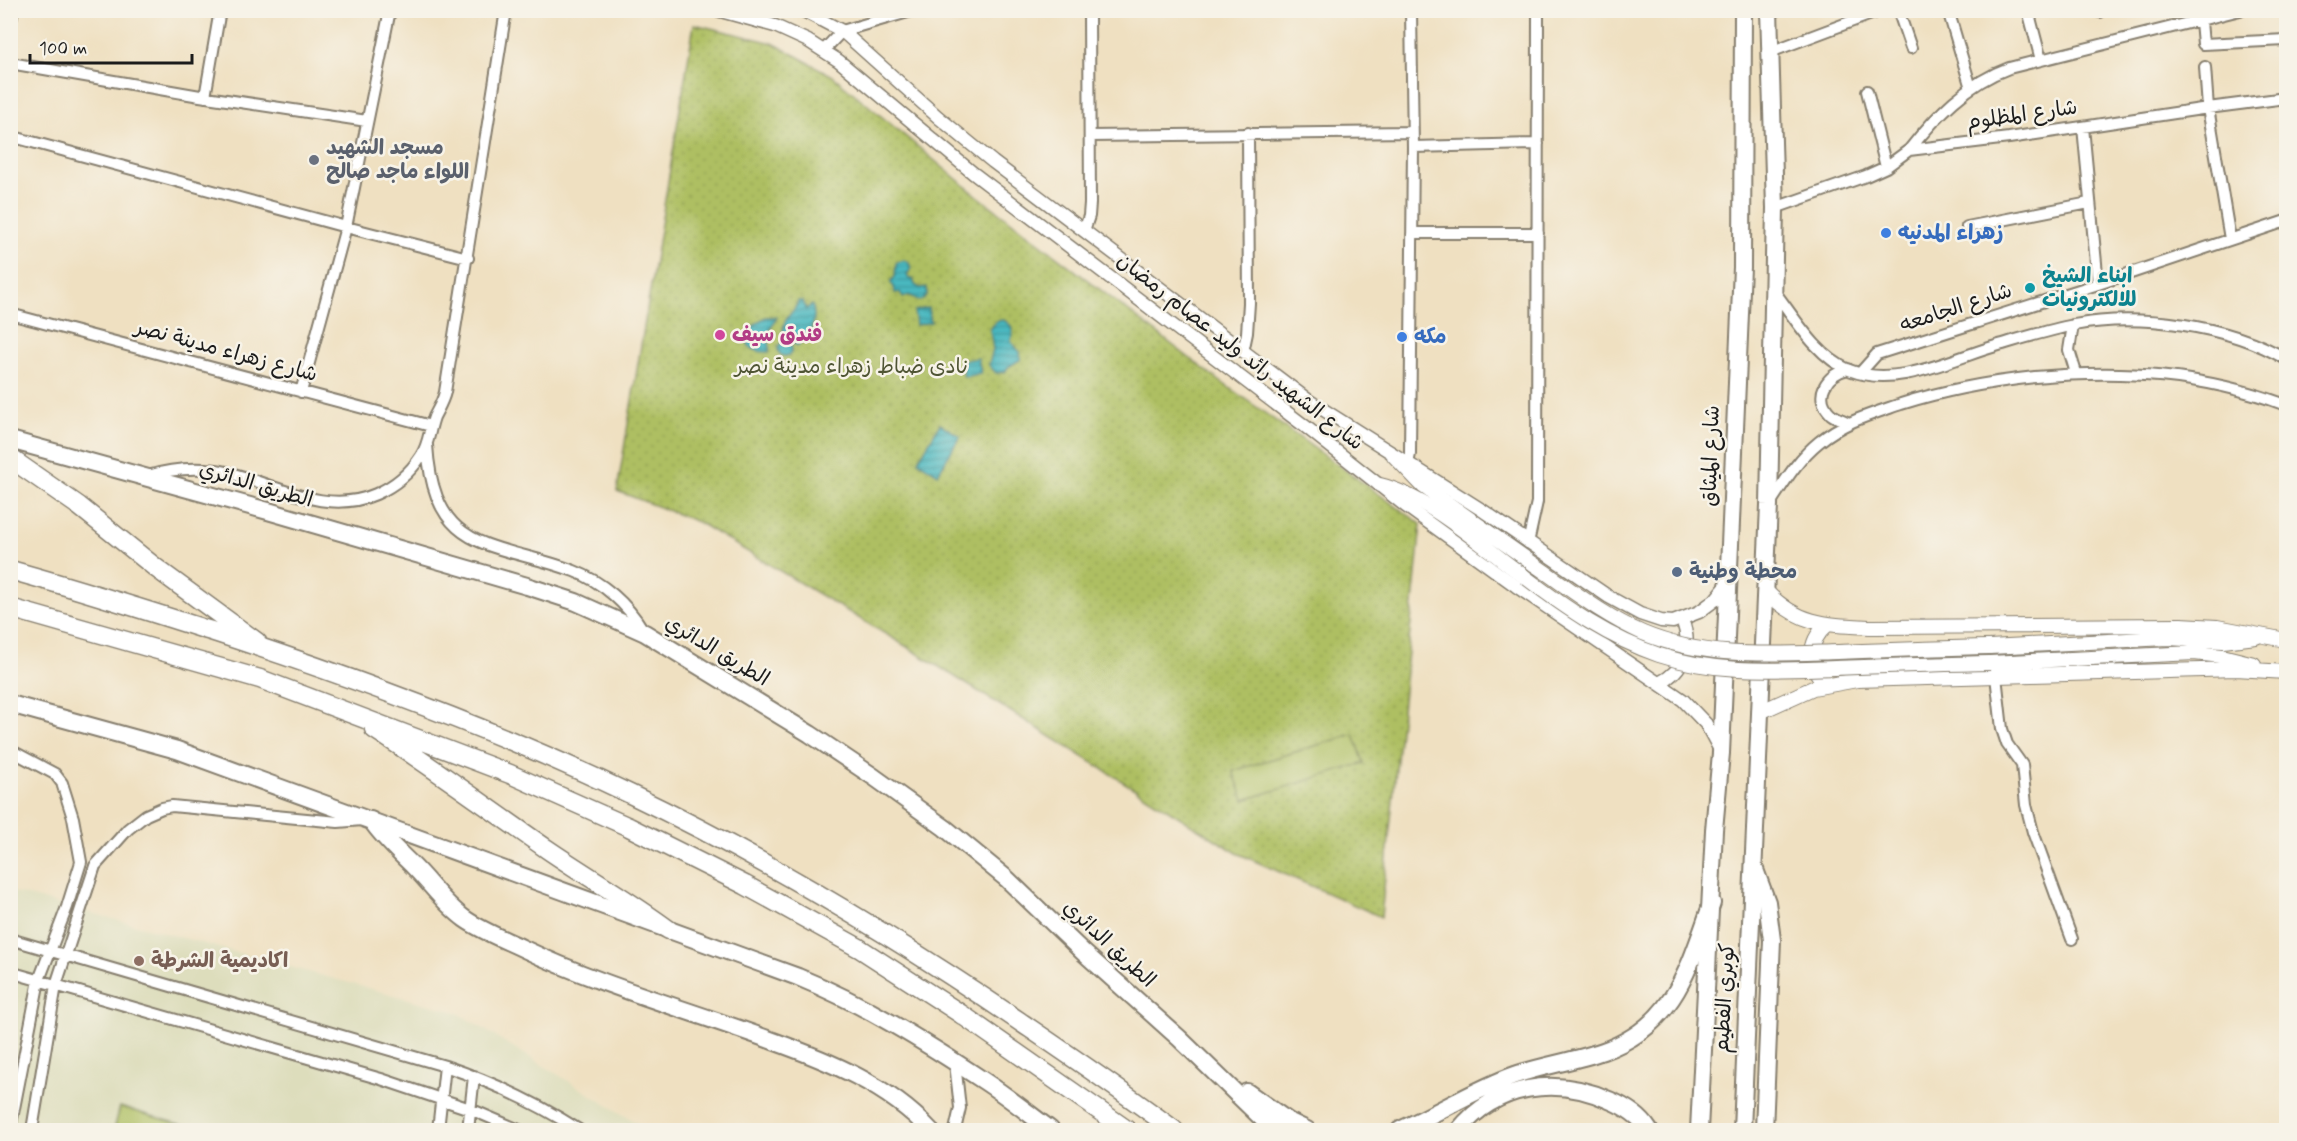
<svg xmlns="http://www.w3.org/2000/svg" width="2297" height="1141" font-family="Mynerve,'Playpen Sans Arabic',sans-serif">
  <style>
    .built { fill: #ddddbc }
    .grass { fill: url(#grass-dots); stroke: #656e3f; stroke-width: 1.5 }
    .garden { fill: #aebf62; stroke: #656e3f; stroke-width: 1.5 }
    .water { fill: url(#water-rules); stroke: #326a6e; stroke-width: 1.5 }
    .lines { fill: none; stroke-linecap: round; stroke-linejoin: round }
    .minor-casing { stroke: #867e6e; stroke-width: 14 }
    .tertiary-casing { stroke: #867e6e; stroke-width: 15 }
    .secondary-casing { stroke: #867e6e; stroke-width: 16 }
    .primary-casing { stroke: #867e6e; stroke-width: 20 }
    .trunk-casing { stroke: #867e6e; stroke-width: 20 }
    .motorway-casing { stroke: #867e6e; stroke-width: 21 }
    .minor { stroke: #fff; stroke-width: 10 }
    .tertiary { stroke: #fff; stroke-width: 12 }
    .secondary { stroke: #fff; stroke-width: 14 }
    .primary { stroke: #fff; stroke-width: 16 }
    .trunk { stroke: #fff; stroke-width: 16 }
    .motorway { stroke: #fff; stroke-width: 18 }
    .secondary-bridge-casing { stroke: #867e6e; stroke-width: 16; stroke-linecap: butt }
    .secondary-bridge { stroke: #fff; stroke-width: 14 }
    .worship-dot { fill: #6b7280; stroke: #f7f3e8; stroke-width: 2 }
    .shop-dot { fill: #3f7fe0; stroke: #f7f3e8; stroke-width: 2 }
    .culture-dot { fill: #0f9aa8; stroke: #f7f3e8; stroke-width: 2 }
    .hotel-dot { fill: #d1479c; stroke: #f7f3e8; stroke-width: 2 }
    .service-dot { fill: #5c6f8a; stroke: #f7f3e8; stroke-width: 2 }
    .education-dot { fill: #8d6e63; stroke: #f7f3e8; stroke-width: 2 }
    .labels { text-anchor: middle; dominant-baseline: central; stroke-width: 5; stroke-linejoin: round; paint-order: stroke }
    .street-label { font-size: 21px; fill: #1c1c1c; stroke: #f7f3e8 }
    .worship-label { font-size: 21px; font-weight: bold; fill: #5b616d; stroke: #f7f3e8; text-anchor: start }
    .shop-label { font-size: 21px; font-weight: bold; fill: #366cbe; stroke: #f7f3e8; text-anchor: start }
    .culture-label { font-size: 21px; font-weight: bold; fill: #0d838f; stroke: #f7f3e8; text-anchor: start }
    .hotel-label { font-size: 21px; font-weight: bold; fill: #b23c85; stroke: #f7f3e8; text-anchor: start }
    .park-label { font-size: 21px; fill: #4f5534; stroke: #f7f3e8 }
    .service-label { font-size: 21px; font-weight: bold; fill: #4e5e75; stroke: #f7f3e8; text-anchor: start }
    .education-label { font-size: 21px; font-weight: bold; fill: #785e54; stroke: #f7f3e8; text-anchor: start }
  </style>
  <defs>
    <pattern id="grass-dots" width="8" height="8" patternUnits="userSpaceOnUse" patternTransform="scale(1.5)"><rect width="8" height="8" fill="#aebf62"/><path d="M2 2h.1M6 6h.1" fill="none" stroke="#95a454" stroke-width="1.8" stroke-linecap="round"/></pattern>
    <pattern id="water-rules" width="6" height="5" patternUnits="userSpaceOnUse" patternTransform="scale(1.5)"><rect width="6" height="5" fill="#49b8c0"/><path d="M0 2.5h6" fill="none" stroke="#3c959b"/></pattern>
  </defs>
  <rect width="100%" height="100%" fill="#f7f3e8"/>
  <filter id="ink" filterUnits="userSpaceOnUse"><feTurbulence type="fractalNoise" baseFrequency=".0167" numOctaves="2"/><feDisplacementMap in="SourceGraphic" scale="12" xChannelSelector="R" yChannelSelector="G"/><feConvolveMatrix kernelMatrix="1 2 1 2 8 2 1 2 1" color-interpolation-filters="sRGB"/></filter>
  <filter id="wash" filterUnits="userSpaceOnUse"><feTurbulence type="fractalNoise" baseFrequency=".008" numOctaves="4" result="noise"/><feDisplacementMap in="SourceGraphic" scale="24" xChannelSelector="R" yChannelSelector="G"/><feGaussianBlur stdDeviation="1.35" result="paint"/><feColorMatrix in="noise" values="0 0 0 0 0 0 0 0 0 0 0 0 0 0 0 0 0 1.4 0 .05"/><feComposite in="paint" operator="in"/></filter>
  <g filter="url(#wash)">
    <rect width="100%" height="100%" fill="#efe0c1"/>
    <path class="built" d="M10,891L456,1012L648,1130H11Z"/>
    <path class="grass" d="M694,24L773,43L833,76L970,190L1217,379L1421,524L1381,917L1237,853L909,648L698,522L617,491Z"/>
    <path class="garden" d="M1354,734L1364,763L1244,800L1233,771Z
      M120,1107L190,1127L189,1130H114Z"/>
    <path class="water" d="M904,260L909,263L911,268L907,275L909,279H913L915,285L920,288L927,287V294L924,299L920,301L909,295L903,298L900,292L895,293L894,287L890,282L895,277L896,263Z
      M798,301H803L806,309L812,305C818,321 810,336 797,346L783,332C784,314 795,314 798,301Z
      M928,308L931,322L916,325L914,311Z
      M766,317H777L770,329L769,352C737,353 744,328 766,317Z
      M1004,320L1011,326L1013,335L1011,339L1012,343L1020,352L1021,359L1008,367L1005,372L996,373L989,365L993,349L990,330L996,321Z
      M778 349a7 7 0 1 1 14 0a7 7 0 1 1-14 0Z
      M978,358L981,373L964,377L961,361Z
      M940,424L960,436L938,474L918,461Z"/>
  </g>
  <g filter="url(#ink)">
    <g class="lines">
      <defs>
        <path id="minor" d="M1898,10L1911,48
          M1948,10L1971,88
          M2028,10L2041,60
          M2100,10V12
          M2200,10L2203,44L2286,40
          M10,25L13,10
          M824,50L842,31L915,10
          M1770,52L1882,10
          M10,63L200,96L367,121
          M2205,67L2208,108L2230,239
          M1867,91L1886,167
          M205,97L220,10
          M2083,127L2098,284
          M10,136L346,227L468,258
          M1090,136L1412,132
          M1413,147L1538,144
          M1909,150C1936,116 1967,83 2009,68L2240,10
          M1775,208L1866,176L1886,167L1909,150L2009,138L2208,108L2286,98
          M1967,227L2089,203
          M1084,231L1089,216L1090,203L1089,10
          M1412,233H1538
          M1774,291C1795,318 1816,356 1849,370C1898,389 1952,358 1999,345C2023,338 2049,330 2074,325C2139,313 2229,325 2286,359
          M10,314L431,426
          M2073,325L2069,350L2076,373
          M1243,352L1247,333L1249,303L1248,133
          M1848,369C1827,374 1812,396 1831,414C1836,418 1843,420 1849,423
          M1860,373L1877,354L2098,284L2286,221
          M301,392L346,227L390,10
          M427,445C434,556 494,541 574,571C603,582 627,604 643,630
          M1408,464L1410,454L1413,147L1411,10
          M148,476C170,469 193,467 216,470C269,479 321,518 376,494C394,486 410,473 421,456C429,444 429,431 434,417C438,409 443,401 445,392L506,10
          M1771,502C1785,481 1798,459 1819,442C1843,422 1872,414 1901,404C1945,390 1989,382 2035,377C2123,369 2203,374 2286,405
          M1528,543L1537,502L1538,10
          M1996,676L2002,729L2007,744L2022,765L2026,805L2033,832L2072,939
          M10,750L55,774L62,783L73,818L81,862L67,907L39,980L10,1129
          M10,939L445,1066C492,1082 537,1103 579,1130
          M10,972L381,1079L470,1109L519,1130
          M955,1063L960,1108L955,1130
          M32,1130L56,985L95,866L128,829L146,815L162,808L172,806L338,822L362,820
          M438,1130L445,1066
          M468,1130L474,1076
          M1026,1130L1045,1126"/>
        <path id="tertiary" d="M717,10L775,26L808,41L839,61L973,173L1306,427L1407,507L1516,586L1683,700L1706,724L1720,750
          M802,10L842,31L938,117L993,162L1308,400L1482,510L1609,597L1640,614L1661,621L1673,622L1699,612L1715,600L1729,583
          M1659,683C1684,671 1693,646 1682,620"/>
        <path id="secondary" d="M1394,456L1423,486L1535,565
          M1380,485C1429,497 1483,547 1525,577
          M1766,591C1799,626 1828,625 1873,627L2181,625L2217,627L2286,640
          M1827,625C1807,642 1807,668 1827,684
          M1989,647L2167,638L2223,641L2256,637
          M1990,663L2194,653L2222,656L2254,664
          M1760,712L1813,688L1857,680L2236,669L2286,672"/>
        <path id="primary" d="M1699,1130L1714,830L1721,753L1742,267L1743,10
          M1742,1130L1769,505L1775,208L1769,10"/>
        <path id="trunk" d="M10,440L268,511L527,586L576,602L645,633L810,734L874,777L945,828L1007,879L1083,952L1179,1038L1274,1130
          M10,704L177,750L798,977C864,1004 925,1042 984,1081C1007,1096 1029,1114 1051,1130
          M371,820C383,838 399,852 414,867C431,884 444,904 465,919C482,931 503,939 522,948C602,986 689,1010 773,1041C829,1061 888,1085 930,1130
          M1754,867L1767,902L1772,940L1764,1130
          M1247,1092L1288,1121L1307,1130
          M1400,1130C1439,1113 1475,1089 1515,1075C1544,1065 1575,1061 1603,1051C1675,1026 1689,967 1712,903
          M1459,1130C1496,1084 1557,1076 1609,1100C1624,1106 1640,1116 1649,1130"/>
        <path id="motorway" d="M10,458L79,506L156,568L257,642
          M10,570C80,589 148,611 217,633C358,679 497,730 630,794C766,859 895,937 1019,1021C1072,1057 1124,1092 1174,1130
          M10,608L260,679L510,774L629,827L745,885L859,948L961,1014L1127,1130
          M374,729C433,767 489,809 547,849C588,877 630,901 669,930"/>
      </defs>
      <use href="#minor" class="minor-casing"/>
      <use href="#tertiary" class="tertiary-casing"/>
      <use href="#secondary" class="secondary-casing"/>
      <use href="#primary" class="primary-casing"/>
      <use href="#trunk" class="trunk-casing"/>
      <use href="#motorway" class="motorway-casing"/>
      <use href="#minor" class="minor"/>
      <use href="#tertiary" class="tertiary"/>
      <use href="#secondary" class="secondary"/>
      <use href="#primary" class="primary"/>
      <use href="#trunk" class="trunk"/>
      <use href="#motorway" class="motorway"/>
      <defs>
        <path id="secondary-bridge" d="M1535,565C1570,589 1604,616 1643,633C1705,659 1772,654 1838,652C1888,650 1938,648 1989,647
          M1525,577C1567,609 1609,638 1659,655C1716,674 1775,670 1835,668C1887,666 1938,664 1990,663"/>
      </defs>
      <use href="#secondary-bridge" class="secondary-bridge-casing"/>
      <use href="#secondary-bridge" class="secondary-bridge"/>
    </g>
  </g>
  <circle class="worship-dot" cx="314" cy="160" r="6"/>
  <g class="shop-dot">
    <circle cx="1886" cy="233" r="6"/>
    <circle cx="1402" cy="337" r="6"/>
  </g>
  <circle class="culture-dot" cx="2030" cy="288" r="6"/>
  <circle class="hotel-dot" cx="720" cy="335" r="6"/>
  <circle class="service-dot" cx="1677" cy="572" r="6"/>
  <circle class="education-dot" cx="139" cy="961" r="6"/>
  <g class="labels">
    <g class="street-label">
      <text transform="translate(2022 115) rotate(-8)">شارع المظلوم</text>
      <text transform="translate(1956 308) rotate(-18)">شارع الجامعه</text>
      <text transform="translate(226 351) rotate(15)">شارع زهراء مدينة نصر</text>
      <text transform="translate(1240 352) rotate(38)">شارع الشهيد رائد وليد عصام رمضان</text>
      <text transform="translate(1711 456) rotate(-88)">شارع الميثاق</text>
      <text transform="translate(256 485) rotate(16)">الطريق الدائري</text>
      <text transform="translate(717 651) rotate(31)">الطريق الدائري</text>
      <text transform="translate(1109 944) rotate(43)">الطريق الدائري</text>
      <text transform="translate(1725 998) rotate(-87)">كوبري الفطيم</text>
    </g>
    <g class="worship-label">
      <text x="326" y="148">مسجد الشهيد<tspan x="326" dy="24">اللواء ماجد صالح</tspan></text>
    </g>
    <g class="shop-label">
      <text x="1898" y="233">زهراء المدنيه</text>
      <text x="1414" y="337">مكه</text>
    </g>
    <g class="culture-label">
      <text x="2042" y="276">ابناء الشيخ<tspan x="2042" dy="24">للالكترونيات</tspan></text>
    </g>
    <g class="hotel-label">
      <text x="732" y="335">فندق سيف</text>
    </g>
    <g class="park-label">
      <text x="852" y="367">نادى ضباط زهراء مدينة نصر</text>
    </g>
    <g class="service-label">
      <text x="1689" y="572">محطة وطنية</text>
    </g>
    <g class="education-label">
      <text x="151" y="961">اكاديمية الشرطة</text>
    </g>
  </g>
  <rect width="2297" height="1141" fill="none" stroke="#f7f3e8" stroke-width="36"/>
  <path d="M30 54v9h162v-9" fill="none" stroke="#1c1c1c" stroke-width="3"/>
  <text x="39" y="54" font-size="18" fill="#1c1c1c" stroke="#f7f3e8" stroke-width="4.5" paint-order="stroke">100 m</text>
</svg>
